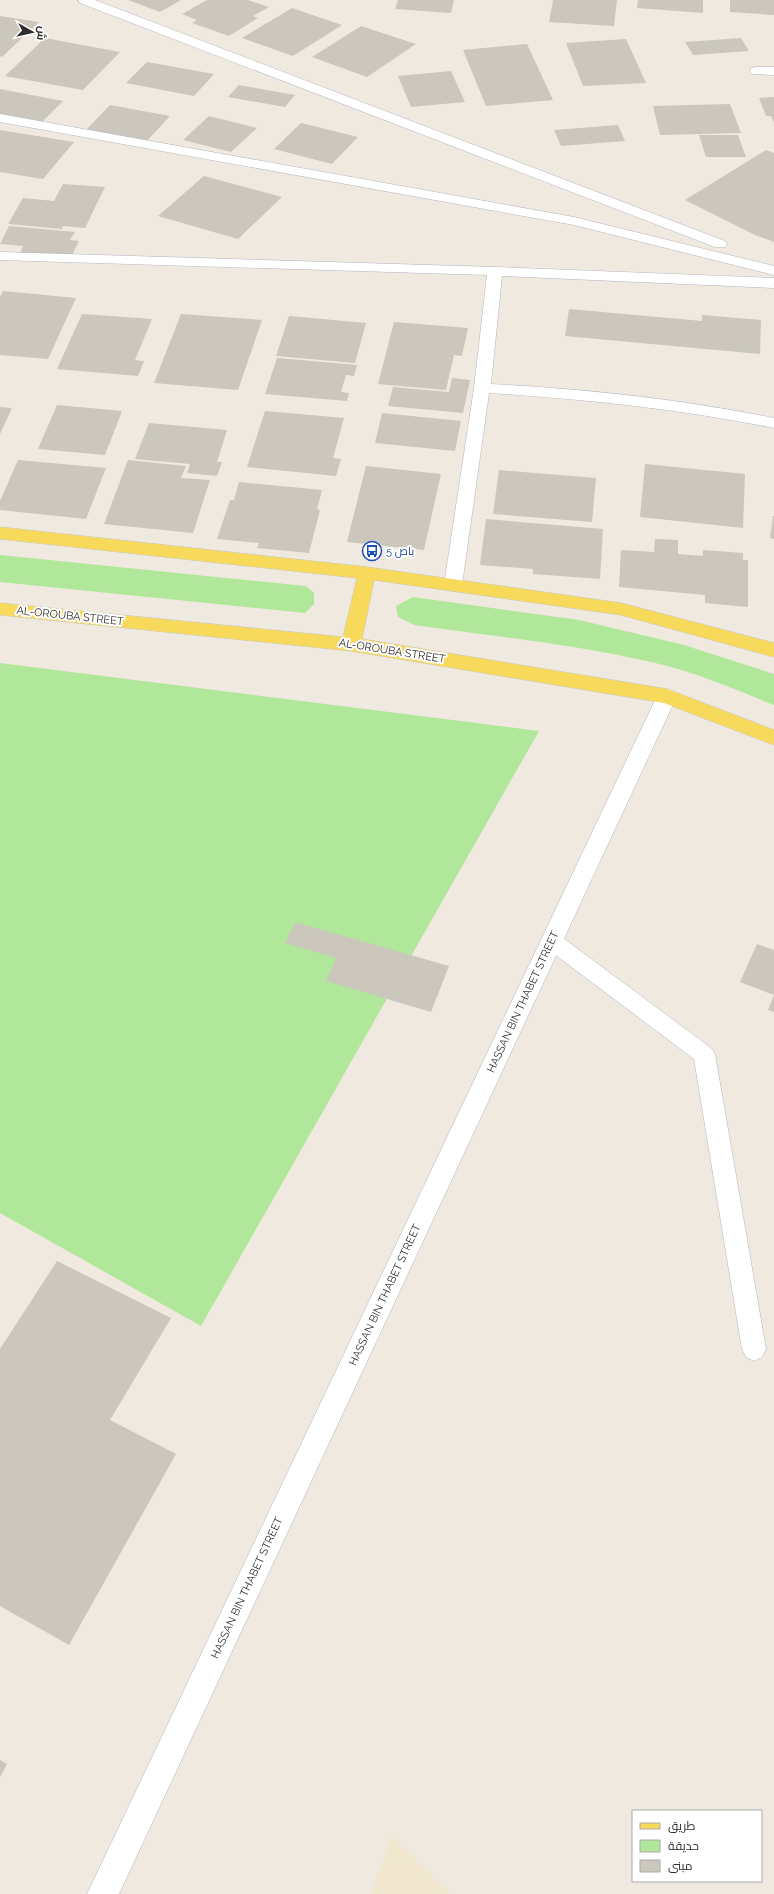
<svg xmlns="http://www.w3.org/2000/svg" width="774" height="1894" font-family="Raleway,Cairo,sans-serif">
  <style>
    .education { fill: #f1e7ce }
    .green { fill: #b1e79a }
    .building { fill: #cbc7bd }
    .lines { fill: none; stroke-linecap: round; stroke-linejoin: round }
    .service-casing { stroke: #b3b5c1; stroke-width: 1 }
    .minor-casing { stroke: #b3b5c1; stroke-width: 1 }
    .tertiary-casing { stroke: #b3b5c1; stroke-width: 1 }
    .primary-casing { stroke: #c8c8c8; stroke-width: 1 }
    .service { fill: #fff; fill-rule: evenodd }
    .minor { fill: #fff; fill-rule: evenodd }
    .tertiary { fill: #fff; fill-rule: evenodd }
    .primary { fill: #f7d95c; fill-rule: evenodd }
    .labels { text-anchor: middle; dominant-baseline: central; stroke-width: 4; stroke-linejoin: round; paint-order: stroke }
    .transit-label { font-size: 11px; fill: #164399; stroke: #fff; text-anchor: start }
    .street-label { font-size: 11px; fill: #2d2d2d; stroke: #fff }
  </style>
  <rect width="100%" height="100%" fill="#efe9df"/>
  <path class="education" d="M392,1835L451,1894H371Z"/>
  <path class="green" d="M0,555L306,586L314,593V604L305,613L0,582Z
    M413,597L579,620L684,645L774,674V705C734,689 693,671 651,662C573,644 493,636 414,625L398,617L396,606Z
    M0,663L539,731L201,1326L0,1213Z"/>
  <path class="building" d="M128,0H181L160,12Z
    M207,0H248L269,7L253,16L258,18L229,36L192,23L197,20L182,14Z
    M398,0H454L451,13L395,9Z
    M553,0H617L614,26L549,22Z
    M638,0H703V13L637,8Z
    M730,0H774V15L730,12Z
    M292,8L342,25L293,56L242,38Z
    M0,16L39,22L2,57L0,56Z
    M361,26L416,44L367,77L312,57Z
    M45,38L120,52L83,90L5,76Z
    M741,38L749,51L693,55L685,42Z
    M626,39L646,83L583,86L566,43Z
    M527,44L553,100L486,106L463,50Z
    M147,62L214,74L194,96L126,83Z
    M451,71L465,102L411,107L398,76Z
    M239,85L295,95L285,107L228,97Z
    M0,89L63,101L41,123L0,115Z
    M774,97V123L771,116H766L759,98Z
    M730,104L741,133L660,135L653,106Z
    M110,105L170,116L145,143L85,131Z
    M209,116L257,128L231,152L183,140Z
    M301,123L358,137L332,164L274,149Z
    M618,125L625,141L561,146L554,130Z
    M0,130L74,142L43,179L0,172Z
    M699,135H738L746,157H706Z
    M766,150L774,153V242L755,235L685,200Z
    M204,176L282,197L238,239L158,216Z
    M63,184L105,187L85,228L63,226L62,229L8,224L23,198L54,201Z
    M9,226L75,232L70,240L79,241L71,257L20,253L23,246L0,244Z
    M3,291L76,298L48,359L0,355V297Z
    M569,309L702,321V315L761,320L760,354L565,336Z
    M82,314L152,319L135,360L144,361L138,376L57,369Z
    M181,314L262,320L238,390L154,383Z
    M289,316L366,323L355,363L276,356Z
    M394,322L468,328L462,356L454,355L446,390L378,384Z
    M277,358L357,365L354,376L346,375L341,392L349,393L347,401L265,394Z
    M452,378L470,380L463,413L388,406L393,387L449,392Z
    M57,405L122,411L105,455L38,449Z
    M0,407L12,408L0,434Z
    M265,411L344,418L333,458L341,459L336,476L247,467Z
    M382,413L461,421L455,451L375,443Z
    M149,423L227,430L217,462H222L217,476L187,473L190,464L135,459Z
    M18,460L106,468L86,519L0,510V501Z
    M128,460L186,466L181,478L210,480L193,533L104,524Z
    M645,464L745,474L743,528L640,517Z
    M366,466L441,474L424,550L347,542Z
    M499,470L596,478L592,522L493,514Z
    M239,482L322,490L317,509L320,510L309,553L257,548L259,543L217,539L230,500H234Z
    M773,516H774V539L770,538Z
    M486,519L603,529L600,579L533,574V569L480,565Z
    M655,539L678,540V554L703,556V550L743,553V560H748V607L705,603V595L619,587L621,550L654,552Z
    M295,922L449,966L431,1012L326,981L336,958L285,943Z
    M757,944L774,950V995L740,982Z
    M774,995V1012L768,1010Z
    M57,1261L171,1318L110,1420L176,1454L69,1645L0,1606V1349Z
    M0,1760L7,1764L0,1777Z"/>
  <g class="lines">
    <defs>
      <path id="service" d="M552,933L559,935L711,1048L715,1054L766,1349L762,1357L754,1361L746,1357L742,1349L694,1059L545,947L542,941L545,935Z"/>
      <path id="minor" d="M78,0H95L725,241L727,244L725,247H715L80,3Z
        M756,67H774V75L751,74L750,71L751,68Z
        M0,114L574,217L774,266V275L574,225L0,122Z
        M0,252L495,267L774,278V288L502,276L491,384C586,389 680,399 774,418V428C680,409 585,399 489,393L462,585L459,589L453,591L447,589L444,585L474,388L487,275L0,260Z"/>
      <path id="tertiary" d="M667,689L674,691L677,696L119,1894H87L657,696L660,691Z"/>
      <path id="primary" d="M0,527L367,567L621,603L774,643V657L621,615L374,580L362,639L667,689L774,730V745L664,703L351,651L0,615V603L343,637L357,578L0,539Z"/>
    </defs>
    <use href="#service" class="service-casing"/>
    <use href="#minor" class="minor-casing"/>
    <use href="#tertiary" class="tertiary-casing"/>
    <use href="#primary" class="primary-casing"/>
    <use href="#service" class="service"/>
    <use href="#minor" class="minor"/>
    <use href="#tertiary" class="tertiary"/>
    <use href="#primary" class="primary"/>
  </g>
  <defs>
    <symbol id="bus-ring" viewBox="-11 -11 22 22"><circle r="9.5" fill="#fff" stroke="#1a4fb4" stroke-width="1.5"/><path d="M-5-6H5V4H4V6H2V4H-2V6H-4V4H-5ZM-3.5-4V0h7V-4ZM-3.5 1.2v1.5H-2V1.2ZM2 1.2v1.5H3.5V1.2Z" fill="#1a4fb4"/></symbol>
  </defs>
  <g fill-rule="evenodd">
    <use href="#bus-ring" x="361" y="540" width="22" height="22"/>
  </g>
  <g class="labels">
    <g class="transit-label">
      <text x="386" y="551">باص 5</text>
    </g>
    <g class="street-label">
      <text transform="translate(70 616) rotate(6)">AL-OROUBA STREET</text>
      <text transform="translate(392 651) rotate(9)">AL-OROUBA STREET</text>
      <text transform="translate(523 1002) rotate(-65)">HASSAN BIN THABET STREET</text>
      <text transform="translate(385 1295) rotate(-65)">HASSAN BIN THABET STREET</text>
      <text transform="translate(247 1588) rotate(-65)">HASSAN BIN THABET STREET</text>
    </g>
  </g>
  <rect x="632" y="1810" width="130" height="72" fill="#ffffff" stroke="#ababab"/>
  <rect x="640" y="1823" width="20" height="6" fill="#f7d95c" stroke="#ababab"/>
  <text x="668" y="1830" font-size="12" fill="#2d2d2d">طريق</text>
  <rect x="640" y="1840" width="20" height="12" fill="#b1e79a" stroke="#ababab"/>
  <text x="668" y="1850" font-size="12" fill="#2d2d2d">حديقة</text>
  <rect x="640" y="1860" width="20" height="12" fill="#cbc7bd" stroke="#ababab"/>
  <text x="668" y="1870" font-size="12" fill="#2d2d2d">مبنى</text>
  <g transform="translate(32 32) rotate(98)" stroke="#ffffff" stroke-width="3" paint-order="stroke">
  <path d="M0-3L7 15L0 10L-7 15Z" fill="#2d2d2d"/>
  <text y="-6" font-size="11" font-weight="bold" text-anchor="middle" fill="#2d2d2d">ش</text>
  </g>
</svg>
